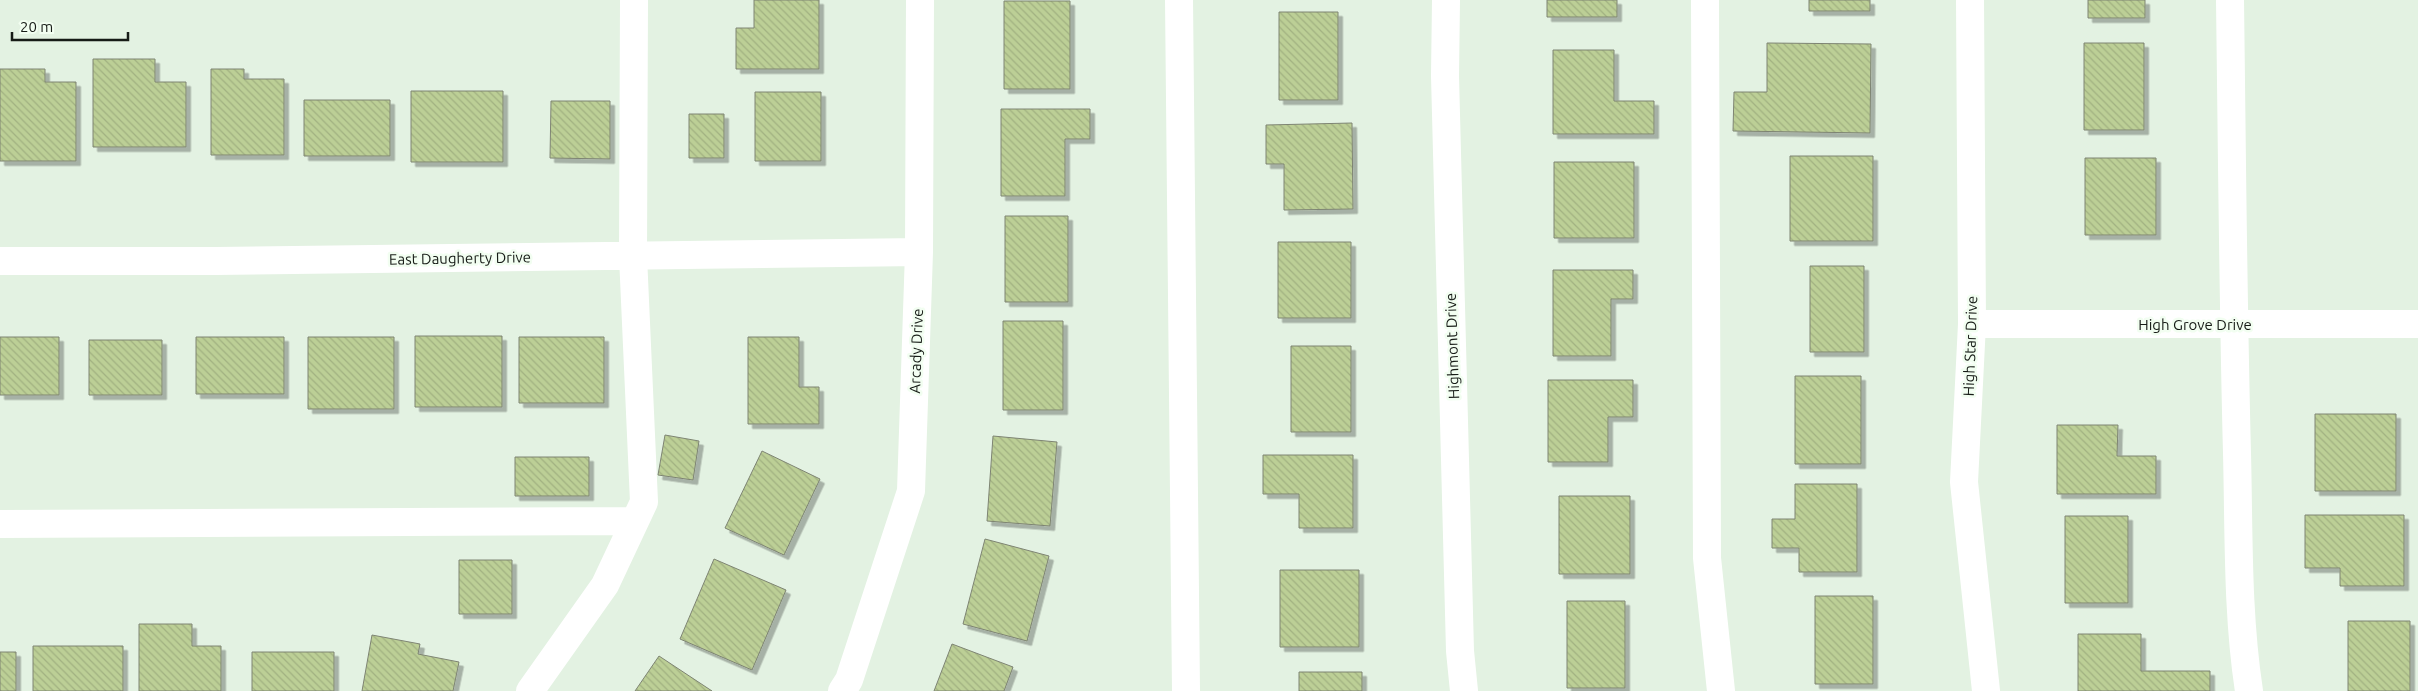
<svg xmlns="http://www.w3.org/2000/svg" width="2418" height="691" font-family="Ubuntu,sans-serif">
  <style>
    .building { fill: url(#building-back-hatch); stroke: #7e8473; filter: url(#shadow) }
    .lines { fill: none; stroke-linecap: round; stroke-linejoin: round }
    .minor { stroke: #fff; stroke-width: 28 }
    .labels { text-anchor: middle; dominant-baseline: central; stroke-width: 5; stroke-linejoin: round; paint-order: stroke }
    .street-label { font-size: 15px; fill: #161b16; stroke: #f2fef1 }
  </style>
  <defs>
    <pattern id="building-back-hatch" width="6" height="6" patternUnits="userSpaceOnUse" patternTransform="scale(1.25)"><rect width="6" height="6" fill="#bccf96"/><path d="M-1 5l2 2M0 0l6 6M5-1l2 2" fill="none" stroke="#a1b181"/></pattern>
    <filter id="shadow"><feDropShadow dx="4.5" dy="4.5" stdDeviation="0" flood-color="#0004"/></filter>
  </defs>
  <rect width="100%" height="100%" fill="#e3f2e2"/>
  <path class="building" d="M754,0H819V69H736V28H754Z
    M1547,0H1617V17H1547Z
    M1809,0H1870V11H1809Z
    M2088,0H2145V18H2088Z
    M1004,1H1070V89H1004Z
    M1279,12H1338V100H1279Z
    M1767,43L1871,44L1870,133L1733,131L1734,92H1767Z
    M2084,43H2144V130H2084Z
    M1553,50H1614V101H1654V134H1553Z
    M93,59H155V82H186V147H93Z
    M0,69H45V82H76V161H0Z
    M211,69H244V79H284V155H211Z
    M411,91H503V162H411Z
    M755,92H821V161H755Z
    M304,100H390V156H304Z
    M551,101H610V159L550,158Z
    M1001,109H1090V139H1065V196H1001Z
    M689,114H724V158H689Z
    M1352,123L1353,209L1284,210V164H1266V125Z
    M1790,156H1873V241H1790Z
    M2085,158H2156V235H2085Z
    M1554,162H1634V238H1554Z
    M1005,216H1068V302H1005Z
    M1278,242H1351V318H1278Z
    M1810,266H1864V352H1810Z
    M1553,270H1633V299H1611V356H1553Z
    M1003,321H1063V410H1003Z
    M415,336H502V407H415Z
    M0,337H59V395H0Z
    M196,337H284V394H196Z
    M308,337H394V409H308Z
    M519,337H604V403H519Z
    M748,337H799V387H819V424H748Z
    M89,340H162V395H89Z
    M1291,346H1351V432H1291Z
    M1795,376H1861V464H1795Z
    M1548,380H1633V417H1608V462H1548Z
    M2315,414H2396V491H2315Z
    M2057,425H2118L2117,456H2156V494H2057Z
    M665,435L699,441L693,480L658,475Z
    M993,436L1057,442L1050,526L987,521Z
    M762,451L820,479L784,555L725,528Z
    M1263,455H1353V528H1299V494H1263Z
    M515,457H589V496H515Z
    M1795,484H1857V572H1799V548H1772V519H1795Z
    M1559,496H1630V574H1559Z
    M2305,515H2404V586H2340V568H2305Z
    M2065,516H2128V603H2065Z
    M985,539L1049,556L1027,641L963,624Z
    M714,559L786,590L752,670L680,639Z
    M459,560H512V614H459Z
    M1280,570H1359V647H1280Z
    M1815,596H1873V684H1815Z
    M1567,601H1625V688H1567Z
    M2348,621H2410V691H2348Z
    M139,624H192V646H221V691H139Z
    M2078,634H2141V671H2210V691H2078Z
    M372,635L420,644L418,654L459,662L453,691H362Z
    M952,644L1013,667L1004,691H934Z
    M33,646H123V691H33Z
    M0,652H16V691H0Z
    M252,652H334V691H252Z
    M659,656L712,691H635Z
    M1299,672H1362V691H1299Z"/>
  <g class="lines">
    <path class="minor" d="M1179,0L1186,691
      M1446,0L1445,76L1460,651L1464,691
      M1705,0L1707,558L1721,691
      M1970,0L1972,324L1964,482L1986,691
      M2230,0C2232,151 2233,302 2237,453C2239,532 2237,613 2249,691
      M0,261H216L919,252
      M1972,324H2418
      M0,524L635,521
      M530,691L605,585L644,502L633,256L634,0
      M842,691L849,680L911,491L919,252L920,0"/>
  </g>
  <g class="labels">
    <g class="street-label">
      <text transform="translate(460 258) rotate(-1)">East Daugherty Drive</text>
      <text x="2195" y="324">High Grove Drive</text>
      <text transform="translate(1452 346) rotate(-92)">Highmont Drive</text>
      <text transform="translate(1970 346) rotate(-88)">High Star Drive</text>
      <text transform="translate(916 351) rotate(-88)">Arcady Drive</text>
    </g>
  </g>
  <path d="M12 32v8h116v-8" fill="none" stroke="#161b16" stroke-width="2.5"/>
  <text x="20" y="32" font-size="15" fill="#161b16" stroke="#f2fef1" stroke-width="4" paint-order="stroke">20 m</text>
</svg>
